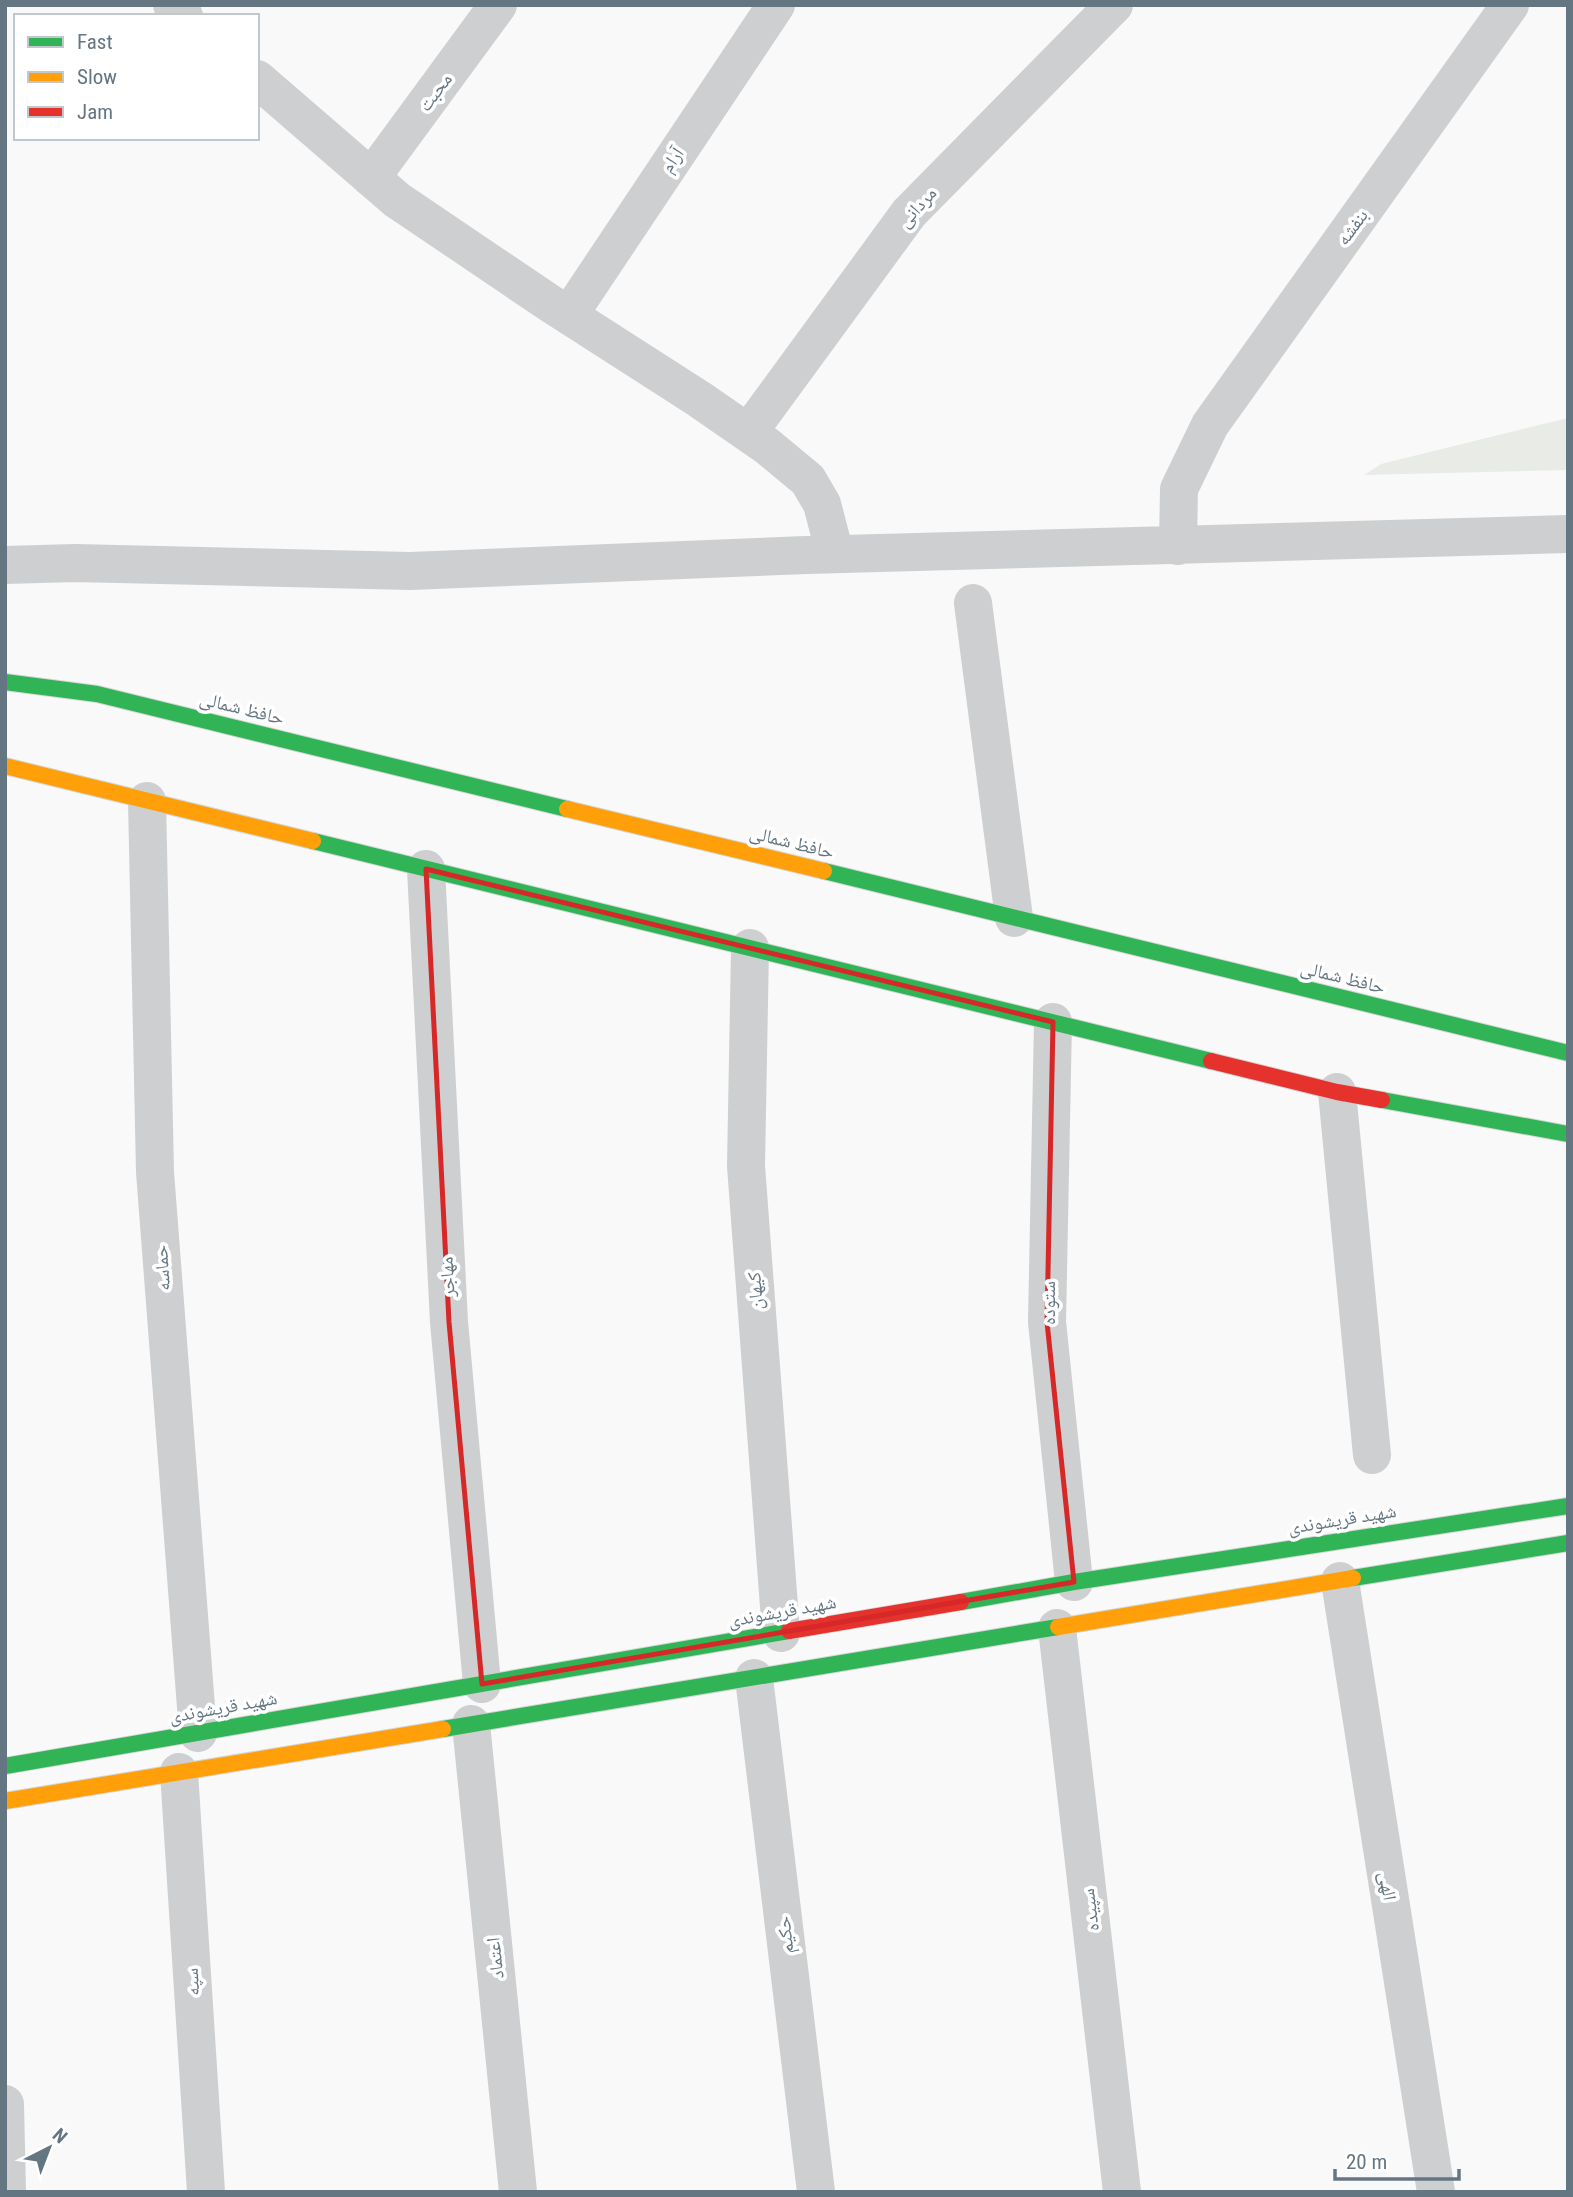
<svg xmlns="http://www.w3.org/2000/svg" width="1573" height="2197" font-family="'Roboto Condensed','Noto Naskh Arabic',sans-serif">
  <style>
    .park { fill: #e8ebe6 }
    .lines { fill: none; stroke-linecap: round; stroke-linejoin: round }
    .fast-casing { stroke: #d5d6d7; stroke-width: 18 }
    .slow-casing { stroke: #d5d6d7; stroke-width: 18 }
    .jam-casing { stroke: #d5d6d7; stroke-width: 18 }
    .street { stroke: #cecfd0; stroke-width: 38 }
    .fast { stroke: #30b455; stroke-width: 16 }
    .slow { stroke: #ff9f0a; stroke-width: 16 }
    .jam { stroke: #e5322d; stroke-width: 16 }
    .marked { fill: none; stroke: #d62828; stroke-width: 5; stroke-linejoin: round }
    .labels { text-anchor: middle; dominant-baseline: central; stroke-width: 7; stroke-linejoin: round; paint-order: stroke }
    .street-label { font-size: 19px; fill: #657683; stroke: #fff }
  </style>
  <rect width="100%" height="100%" fill="#f9f9f9"/>
  <path class="park" d="M1568,418V470L1364,475L1381,464Z"/>
  <g class="lines">
    <defs>
      <path id="fast" d="M5,682L97,694L567,809
        M313,841L1211,1061
        M824,871L1568,1053
        M1382,1100L1568,1134
        M1353,1578L1568,1543
        M961,1602L1074,1582L1568,1506
        M443,1729L1058,1627
        M5,1766L789,1631"/>
      <path id="slow" d="M5,766L313,841
        M567,809L824,871
        M1058,1627L1353,1578
        M5,1801L443,1729"/>
      <path id="jam" d="M1211,1061L1337,1092L1382,1100
        M789,1631L961,1602"/>
    </defs>
    <use href="#fast" class="fast-casing"/>
    <use href="#slow" class="slow-casing"/>
    <use href="#jam" class="jam-casing"/>
    <path class="street" d="M172,5L184,16
      M257,79L397,200L551,304L699,399L767,446L808,480L822,504L835,554
      M371,178L498,5
      M569,315L776,5
      M748,433L909,213L1114,5
      M1178,546L1179,489L1210,425L1510,5
      M5,565L75,563L410,571L806,555L1568,534
      M973,603L1014,918
      M147,801L155,1172L198,1733
      M426,869L449,1322L482,1684
      M750,948L746,1166L781,1633
      M1053,1022L1047,1322L1074,1582
      M1337,1092L1372,1455
      M1340,1581L1436,2192
      M1057,1628L1122,2192
      M754,1678L816,2192
      M471,1724L518,2192
      M179,1772L206,2192
      M5,2104L7,2192"/>
    <use href="#fast" class="fast"/>
    <use href="#slow" class="slow"/>
    <use href="#jam" class="jam"/>
  </g>
  <path class="marked" d="M426,869L1053,1022L1047,1322L1074,1582L482,1684L449,1322Z"/>
  <g class="labels">
    <g class="street-label">
      <text transform="translate(435 92) rotate(-53)">محبت</text>
      <text transform="translate(672 160) rotate(-56)">آرام</text>
      <text transform="translate(917 207) rotate(-48)">مردانی</text>
      <text transform="translate(1352 227) rotate(-54)">بنفشه</text>
      <text transform="translate(242 708) rotate(14)">حافظ شمالی</text>
      <text transform="translate(792 842) rotate(14)">حافظ شمالی</text>
      <text transform="translate(1343 977) rotate(14)">حافظ شمالی</text>
      <text transform="translate(162 1268) rotate(-94)">حماسه</text>
      <text transform="translate(447 1277) rotate(-93)">مهاجر</text>
      <text transform="translate(755 1291) rotate(-94)">کیهان</text>
      <text transform="translate(1048 1303) rotate(-90)">ستوده</text>
      <text transform="translate(1342 1519) rotate(-9)">شهید قریشوندی</text>
      <text transform="translate(782 1611) rotate(-10)">شهید قریشوندی</text>
      <text transform="translate(223 1707) rotate(-10)">شهید قریشوندی</text>
      <text transform="translate(1388 1886) rotate(81)">الهی</text>
      <text transform="translate(1090 1910) rotate(-97)">سپیده</text>
      <text transform="translate(785 1935) rotate(-97)">حکیم</text>
      <text transform="translate(495 1958) rotate(-96)">اعتماد</text>
      <text transform="translate(192 1982) rotate(-94)">سپه</text>
    </g>
  </g>
  <rect width="1573" height="2197" fill="none" stroke="#657683" stroke-width="14"/>
  <rect x="14" y="14" width="245" height="126" fill="#ffffff" stroke="#c1c8cd" stroke-width="2"/>
  <rect x="28" y="37" width="35" height="10" fill="#30b455" stroke="#c1c8cd" stroke-width="2"/>
  <text x="77" y="49" font-size="21" fill="#657683">Fast</text>
  <rect x="28" y="72" width="35" height="10" fill="#ff9f0a" stroke="#c1c8cd" stroke-width="2"/>
  <text x="77" y="84" font-size="21" fill="#657683">Slow</text>
  <rect x="28" y="107" width="35" height="10" fill="#e5322d" stroke="#c1c8cd" stroke-width="2"/>
  <text x="77" y="119" font-size="21" fill="#657683">Jam</text>
  <g transform="translate(49 2148) rotate(42)" stroke="#ffffff" stroke-width="5" paint-order="stroke">
  <path d="M0-5L12 26L0 18L-12 26Z" fill="#657683"/>
  <text y="-10" font-size="19" font-weight="bold" text-anchor="middle" fill="#657683">N</text>
  </g>
  <path d="M1335 2169v10h124v-10" fill="none" stroke="#657683" stroke-width="3.5"/>
  <text x="1346" y="2169" font-size="21" fill="#657683" stroke="#ffffff" stroke-width="5" paint-order="stroke">20 m</text>
</svg>
